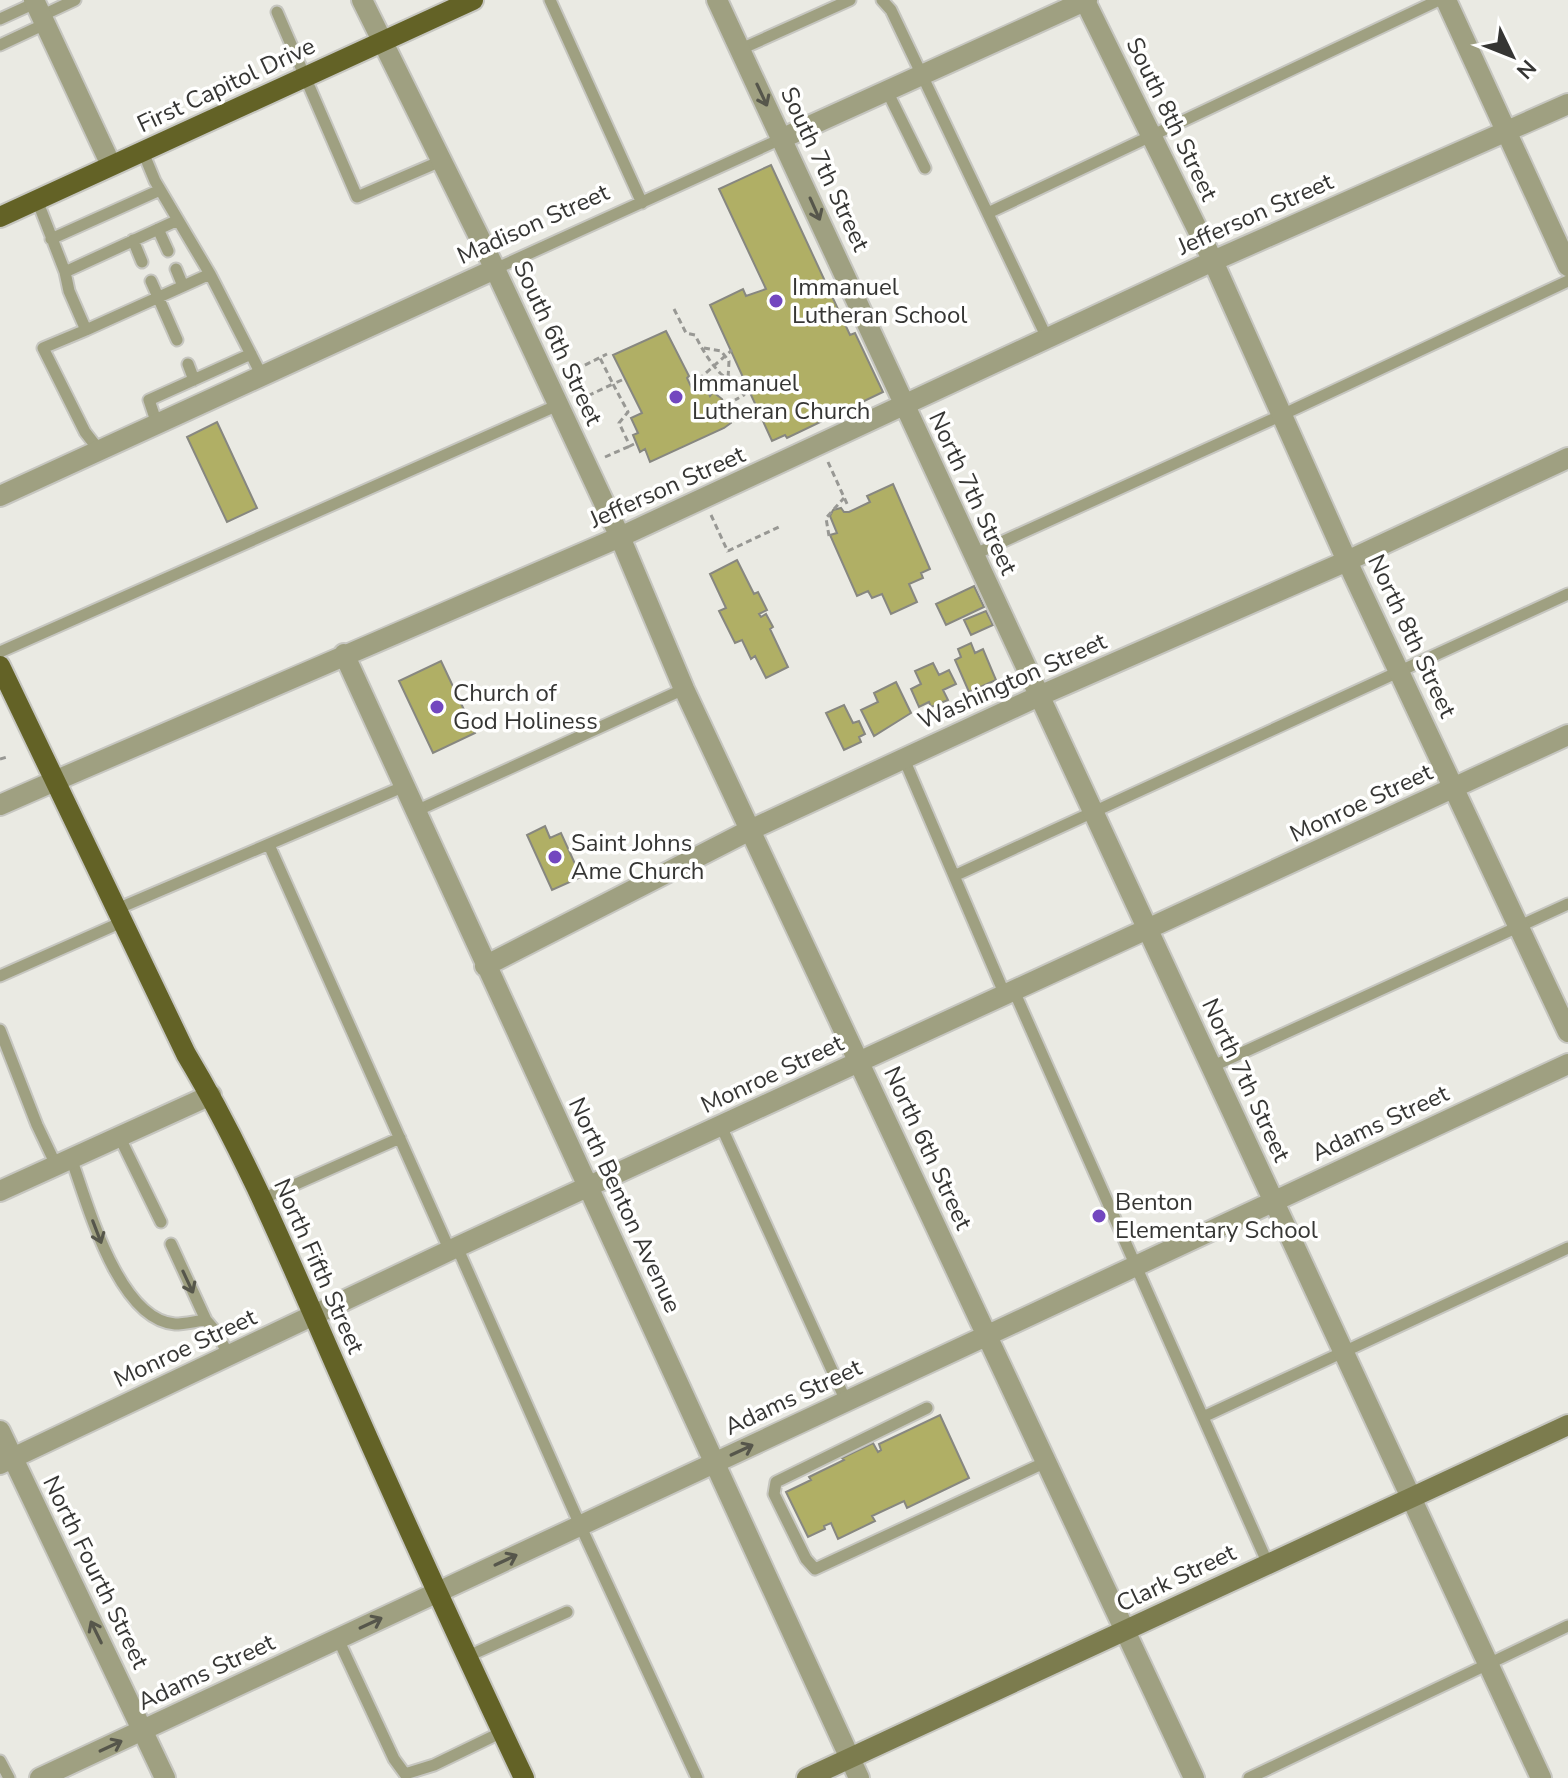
<svg xmlns="http://www.w3.org/2000/svg" width="1568" height="1778" font-family="'Nunito Sans',sans-serif">
  <style>
    .building { fill: #b0af65; stroke: #878780; stroke-width: 2 }
    .lines { fill: none; stroke-linecap: round; stroke-linejoin: round }
    .service-casing { stroke: #c6c6c0; stroke-width: 15 }
    .minor-casing { stroke: #c6c6c0; stroke-width: 24 }
    .tertiary-casing { stroke: #c6c6c0; stroke-width: 24 }
    .secondary-casing { stroke: #c6c6c0; stroke-width: 24 }
    .primary-casing { stroke: #c6c6c0; stroke-width: 24 }
    .path { stroke: #989894; stroke-width: 3; stroke-dasharray: 6 4; stroke-linecap: butt }
    .service { stroke: #9fa081; stroke-width: 11 }
    .minor { stroke: #9fa081; stroke-width: 20 }
    .tertiary { stroke: #9fa081; stroke-width: 20 }
    .secondary { stroke: #7c7c4e; stroke-width: 20 }
    .primary { stroke: #636226; stroke-width: 20 }
    .path-bridge { stroke: #989894; stroke-width: 3; stroke-dasharray: 6 4; stroke-linecap: butt }
    .oneway { stroke: #56564b }
    .poi-dot { fill: #7347bf; stroke: #fffffe; stroke-width: 3 }
    .labels { text-anchor: middle; dominant-baseline: central; stroke-width: 7; stroke-linejoin: round; paint-order: stroke }
    .street-label { font-size: 24px; fill: #363634; stroke: #fffffe }
    .poi-label { font-size: 24px; fill: #363634; stroke: #fffffe; text-anchor: start }
  </style>
  <rect width="100%" height="100%" fill="#eaeae3"/>
  <path class="building" d="M771,165L850,335L855,333L883,392L787,438L785,435L772,441L710,305L743,289L746,296L766,289L719,189Z
    M666,331L689,376L687,378L693,391L707,389L710,396L713,392L722,399L731,423L724,428L650,462L645,449L640,452L633,435L638,433L631,418L642,413L613,355Z
    M217,422L257,508L227,522L187,437Z
    M893,484L930,569L921,573L923,578L909,584L917,602L891,614L882,594L872,598L868,591L857,596L830,535L837,533L830,516L833,510L841,508L844,512H849L870,502L867,496Z
    M737,560L754,594L758,592L767,610L759,614L761,617L766,614L773,627L770,629L788,667L766,678L755,656L751,659L742,640L735,643L719,611L726,608L710,574Z
    M974,586L984,607L946,625L936,604Z
    M986,611L993,625L971,635L964,620Z
    M971,643L975,653L983,649L996,680L969,692L955,660L961,657L958,649Z
    M441,661L475,733L433,753L399,681Z
    M933,663L939,675L949,670L956,684L943,690L948,700L931,707L929,702L919,707L911,689L921,684L915,671Z
    M896,682L911,713L874,736L861,710L878,702L874,693Z
    M844,705L853,723L859,721L865,734L859,737L861,742L844,750L826,713Z
    M545,826L550,838L561,833L581,877L552,890L527,835Z
    M940,1415L969,1478L907,1508L904,1501L872,1516L875,1521L838,1539L831,1523L824,1526L825,1529L808,1537L786,1492L811,1480L809,1477L844,1460L842,1458L873,1443L878,1452L881,1450L879,1444Z"/>
  <g class="lines">
    <defs>
      <path id="service" d="M550,0L642,203
        M882,0L891,10L1047,338
        M277,12L357,197L441,161
        M41,16L75,0
        M0,19L35,3
        M0,45L45,24
        M741,49L850,0
        M887,91L925,168
        M143,152L155,181L210,274L262,376
        M37,200L65,272L69,291L86,330L210,274
        M988,213L1439,0
        M158,229L168,251
        M51,239L160,190
        M133,240L142,262
        M176,269L183,286
        M495,269L783,138
        M65,272L178,220
        M151,281L177,340
        M86,330L43,348L85,432L99,450
        M188,364L194,380
        M157,424L149,400L251,354
        M973,555L1284,414L1568,281
        M0,652L558,405
        M904,759L1005,995
        M416,811L684,689
        M269,845L450,1251
        M954,876L1568,594
        M117,909L405,786
        M0,976L122,922
        M1014,991L1268,1564
        M0,1030L37,1125L56,1165
        M1211,1067L1568,904
        M721,1126L846,1401
        M119,1136L161,1222
        M71,1158C87,1202 118,1320 175,1324C185,1324 196,1321 206,1320L217,1333L229,1356
        M260,1200L400,1138
        M171,1244L206,1320
        M457,1247L580,1525L697,1778
        M927,1408L776,1482L774,1494L806,1559L815,1569L1046,1462
        M1203,1417L1568,1248
        M338,1639L394,1759L405,1774L434,1765L502,1732
        M466,1657L567,1612
        M0,1761L9,1778
        M1249,1778L1568,1626"/>
      <path id="minor" d="M34,0L111,165
        M362,0L495,269L620,537L684,689L1194,1778
        M717,0L1541,1778
        M1446,0L1568,266
        M1085,1L1213,261L1347,561L1568,1032
        M783,138L1087,0
        M0,496L495,269
        M344,654L859,1778
        M57,780L620,537L1213,261L1568,104
        M485,966L750,830L1039,696L1347,561L1568,458
        M0,1191L211,1095
        M0,1431L165,1778
        M0,1464L457,1247L1568,735
        M40,1778L1568,1064"/>
      <path id="tertiary" d="M0,805L57,780"/>
      <path id="secondary" d="M807,1778L1568,1425"/>
      <path id="primary" d="M0,217L473,0
        M0,666L186,1054C246,1154 291,1264 338,1371C398,1507 460,1643 524,1778"/>
    </defs>
    <use href="#service" class="service-casing"/>
    <use href="#minor" class="minor-casing"/>
    <use href="#tertiary" class="tertiary-casing"/>
    <use href="#secondary" class="secondary-casing"/>
    <use href="#primary" class="primary-casing"/>
    <path class="path" d="M674,309L686,333L695,335C702,349 709,361 720,373C729,381 737,384 744,395L735,400
      M704,348L721,351L729,361L728,379
      M567,374L607,354
      M622,380L613,384L628,412L619,423L630,446L634,444
      M579,400L613,384L600,358
      M605,457L630,446
      M828,462L848,506
      M711,515L728,552
      M829,536L826,518L844,498
      M728,551L781,526
      M0,759L7,757"/>
    <use href="#service" class="service"/>
    <use href="#minor" class="minor"/>
    <use href="#tertiary" class="tertiary"/>
    <use href="#secondary" class="secondary"/>
    <use href="#primary" class="primary"/>
    <path class="path-bridge" d="M691,386L732,350"/>
  </g>
  <defs><path id="oneway-shaft" d="M-6 0H5M1.5-3L5.5 0L1.5 3" fill="none" stroke-width="1.6" stroke-linecap="round" stroke-linejoin="round" transform="scale(2)"/></defs>
  <g class="oneway">
    <use href="#oneway-shaft" transform="translate(762 95) rotate(65)"/>
    <use href="#oneway-shaft" transform="translate(815 209) rotate(66)"/>
    <use href="#oneway-shaft" transform="translate(97 1232) rotate(69)"/>
    <use href="#oneway-shaft" transform="translate(188 1282) rotate(65)"/>
    <use href="#oneway-shaft" transform="translate(742 1450) rotate(-25)"/>
    <use href="#oneway-shaft" transform="translate(506 1560) rotate(-25)"/>
    <use href="#oneway-shaft" transform="translate(371 1623) rotate(-25)"/>
    <use href="#oneway-shaft" transform="translate(96 1632) rotate(-116)"/>
    <use href="#oneway-shaft" transform="translate(111 1746) rotate(-25)"/>
  </g>
  <g class="poi-dot">
    <circle cx="776" cy="301" r="8"/>
    <circle cx="676" cy="397" r="8"/>
    <circle cx="437" cy="707" r="8"/>
    <circle cx="555" cy="857" r="8"/>
    <circle cx="1099" cy="1216" r="8"/>
  </g>
  <g class="labels">
    <g class="street-label">
      <text transform="translate(226 85) rotate(-25)">First Capitol Drive</text>
      <text transform="translate(1172 119) rotate(64)">South 8th Street</text>
      <text transform="translate(825 169) rotate(65)">South 7th Street</text>
      <text transform="translate(1255 214) rotate(-24)">Jefferson Street</text>
      <text transform="translate(533 224) rotate(-24)">Madison Street</text>
      <text transform="translate(558 343) rotate(65)">South 6th Street</text>
      <text transform="translate(667 487) rotate(-24)">Jefferson Street</text>
      <text transform="translate(973 493) rotate(65)">North 7th Street</text>
      <text transform="translate(1412 636) rotate(65)">North 8th Street</text>
      <text transform="translate(1012 681) rotate(-24)">Washington Street</text>
      <text transform="translate(1361 803) rotate(-25)">Monroe Street</text>
      <text transform="translate(772 1074) rotate(-25)">Monroe Street</text>
      <text transform="translate(1246 1080) rotate(65)">North 7th Street</text>
      <text transform="translate(1380 1123) rotate(-25)">Adams Street</text>
      <text transform="translate(928 1148) rotate(65)">North 6th Street</text>
      <text transform="translate(625 1205) rotate(65)">North Benton Avenue</text>
      <text transform="translate(319 1266) rotate(66)">North Fifth Street</text>
      <text transform="translate(185 1348) rotate(-25)">Monroe Street</text>
      <text transform="translate(793 1397) rotate(-25)">Adams Street</text>
      <text transform="translate(96 1572) rotate(64)">North Fourth Street</text>
      <text transform="translate(1176 1578) rotate(-25)">Clark Street</text>
      <text transform="translate(206 1672) rotate(-25)">Adams Street</text>
    </g>
    <g class="poi-label">
      <text x="792" y="287">Immanuel<tspan x="792" dy="28">Lutheran School</tspan></text>
      <text x="692" y="383">Immanuel<tspan x="692" dy="28">Lutheran Church</tspan></text>
      <text x="453" y="693">Church of<tspan x="453" dy="28">God Holiness</tspan></text>
      <text x="571" y="843">Saint Johns<tspan x="571" dy="28">Ame Church</tspan></text>
      <text x="1115" y="1202">Benton<tspan x="1115" dy="28">Elementary School</tspan></text>
    </g>
  </g>
  <g transform="translate(1512 56) rotate(133)" stroke="#fffffe" stroke-width="6" paint-order="stroke">
  <path d="M0-6L14 30L0 20L-14 30Z" fill="#363634"/>
  <text y="-12" font-size="22" font-weight="bold" text-anchor="middle" fill="#363634">N</text>
  </g>
</svg>
